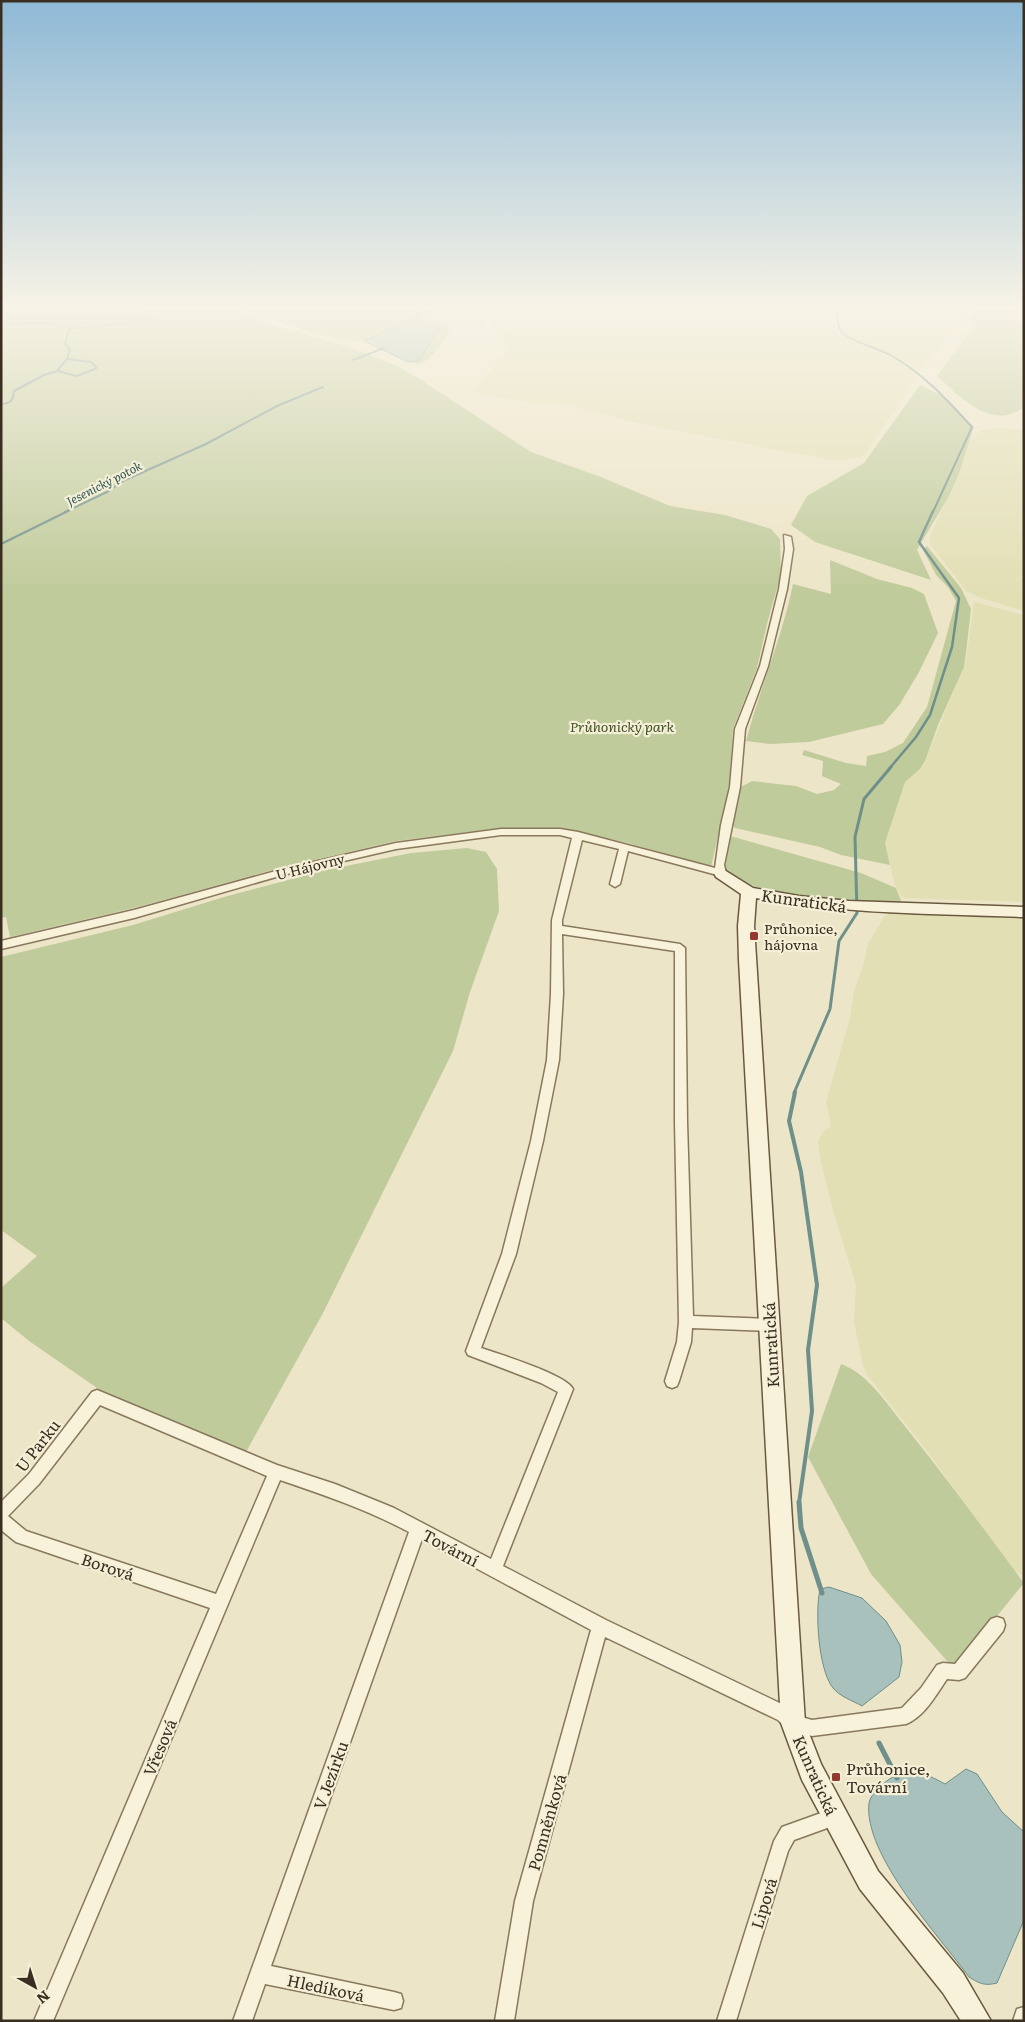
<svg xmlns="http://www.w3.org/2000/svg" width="1025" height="2022" font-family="Literata,serif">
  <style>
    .farmland { fill: #e2dfb5 }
    .green { fill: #c0cb9b }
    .water { fill: #a8c1bc; stroke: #6f8f8a }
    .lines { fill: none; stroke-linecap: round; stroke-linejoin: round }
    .stream-far4 { stroke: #6f8f8a; stroke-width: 2 }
    .stream-far3 { stroke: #6f8f8a; stroke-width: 2.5 }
    .stream-far2 { stroke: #6f8f8a; stroke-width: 3 }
    .stream-far1 { stroke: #6f8f8a; stroke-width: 4 }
    .stream { stroke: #6f8f8a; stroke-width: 5 }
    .street-casing { stroke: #88785d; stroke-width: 3 }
    .secondary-casing { stroke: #6a5940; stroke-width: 3 }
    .street { fill: #f8f2da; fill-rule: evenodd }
    .secondary { fill: #f8f2da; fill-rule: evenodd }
    .poi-dot { fill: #943930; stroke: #f4efd6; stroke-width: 2 }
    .labels { text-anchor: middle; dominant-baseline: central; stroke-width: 4.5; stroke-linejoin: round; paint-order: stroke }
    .far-water-label { font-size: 12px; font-style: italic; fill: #305658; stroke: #f4efd6 }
    .park-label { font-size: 14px; font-style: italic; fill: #445428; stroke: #f4efd6 }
    .street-label { font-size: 14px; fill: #392e20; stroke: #f4efd6 }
    .poi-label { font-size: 14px; fill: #392e20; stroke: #f4efd6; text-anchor: start }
    .near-street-label { font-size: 16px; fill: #392e20; stroke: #f4efd6 }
    .near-poi-label { font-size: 16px; fill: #392e20; stroke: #f4efd6; text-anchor: start }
  </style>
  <rect width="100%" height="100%" fill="#ede5c7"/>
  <path class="farmland" d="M436,309H484L485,328L454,327L435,319Z
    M491,309H835L834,317L837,330L841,335L904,364L913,370L916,378L864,456L845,460H831L641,424L560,403H530L475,392L474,389L507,351L505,343L491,327Z
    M969,309L930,361L920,370L892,354L849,337L841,329L839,310Z
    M1000,427L1024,430V530L1013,527L1024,531V575L1008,585L1024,576V611L981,598L966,591L930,544V536L960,471L970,442L979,431Z
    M974,602L1024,615V902L905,898L901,896L895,885L885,843L905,782L923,766L966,661Z
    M904,910L1024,914V1576L1014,1570L920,1442L867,1375L863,1366L854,1322L856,1285L834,1214L820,1158L818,1141L824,1131L831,1126L826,1102L850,1018L854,991L864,963L868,944L884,917L889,913Z"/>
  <path class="green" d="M145,309H231L274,325L351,348L397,366L418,378L531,452L601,477L670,506L725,515L771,529L780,539L781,575L768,620L757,668L733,729L729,788L711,867L628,843L563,828H501L396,841L276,869L134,908L10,937L6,917L1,918V323C21,324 53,320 70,329L154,320L155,316Z
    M240,309H433L431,317L451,327C444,342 431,362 416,365L414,363L419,361L438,333L415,320L364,341L348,340L310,332Z
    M977,309H1011L1024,312V407C992,432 959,396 937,376L974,325L970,321Z
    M920,385L942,396L974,427L960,471L949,496L917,550L931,580L815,542L791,525L807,496L864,463Z
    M927,546L961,588L971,609L966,653L964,667L938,725L925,761L920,769L905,782L885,843L890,865L841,855L820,847L735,828L733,826L741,787L752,781L796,786L817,794L834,790L841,784L822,776L823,761L802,755L804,750L846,763L866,766L867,756L885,752L903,743L927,707L956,601L948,587L936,575L923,550Z
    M830,560L877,579L912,588L924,594L938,633L919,672L900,704L883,724L809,742L770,744L746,741C760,688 782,638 793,584L831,594Z
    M730,836L861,873L896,888L902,903L833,901L755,887L723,870Z
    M467,848L486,852L497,869L499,911L470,992L453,1051L323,1313L246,1452L100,1390L29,1341L1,1318V1288L37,1256L1,1230V957L133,925L224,897L326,870L411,853Z
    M841,1364C869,1374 889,1407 908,1430C948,1480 986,1532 1024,1583L954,1669L871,1574L808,1457Z"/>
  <path class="water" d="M1,309H145L156,318L140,322L70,329C51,319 23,325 1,323Z
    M412,320L421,321L439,329L419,361L408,362L364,341Z
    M829,1587L862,1598L886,1621L900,1645L902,1662L899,1677L862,1706C853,1701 839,1696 833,1688C818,1669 815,1612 820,1589Z
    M966,1769L977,1774L1002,1812L1024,1832V1920L997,1983C985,1986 980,1984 969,1977C940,1937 863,1855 869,1803C870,1795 881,1785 888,1780C909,1766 925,1773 945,1784Z"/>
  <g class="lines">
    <path class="stream-far4" d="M836,309L839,328L843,334C858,344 876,347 892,356C924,374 948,401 972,427L933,512
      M413,323L422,309
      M353,360L384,348
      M57,371L77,376L97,368L91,362L67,359
      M1,404C11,403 13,401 14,391L44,375L57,371L67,359L70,350L65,344L68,332L73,326
      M65,512L107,492L123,481L206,444L277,406L323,387"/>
    <path class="stream-far3" d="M1,544L68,511
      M889,769L916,737L930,715L952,647L959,598L919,542L933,511"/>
    <path class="stream-far2" d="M794,1093L830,1009L839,941L857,913L855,837L864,799L891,767"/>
    <path class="stream-far1" d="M795,1092L789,1121L801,1172L817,1285L808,1350L812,1411L799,1503"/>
    <path class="stream" d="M799,1502L801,1528L822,1593
      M879,1743L897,1778"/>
    <defs>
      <path id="street" d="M784,535L791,537L793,549L787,589L768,666L745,729L740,787L724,865L726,873L721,876L628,851L620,884L615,887L610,884L619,849L582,840L562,920V926L680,944L685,948L687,1122L693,1316L769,1319L774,1321L776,1325L774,1329L769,1331L692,1328L691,1342L679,1381L677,1386L672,1388L667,1386L665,1381L677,1342L679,1322L675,1122V951L562,934L563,994L559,1060L543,1141L516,1254L481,1348C499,1354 567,1375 573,1389L503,1566L606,1620L790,1708L798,1716L812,1720L902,1708L921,1688L937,1665L943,1663L955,1664L991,1619L997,1617L1003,1619L1005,1625L1003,1631L965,1678L959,1680L947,1679C936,1695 924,1717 906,1724L812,1736L787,1729L778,1720L605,1637L533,1901L514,2021H495L515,1901L591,1630L422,1539L271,1966L394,1992L401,1994L403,2001L401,2008L394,2010L265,1984L252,2021H233L409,1532C368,1510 324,1495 280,1480L53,2021H34L210,1608L16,1542L1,1530V1502L29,1474L92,1392L97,1390L277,1465L335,1484L394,1508L491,1559L558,1392L541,1383L468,1355L466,1351L502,1254L531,1141L547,1060L551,994L552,920L572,838L560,835H501L396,849L283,875L134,918L1,949V941L134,910L283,869L396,843L501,829H560L578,832L715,868L721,825L730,787L735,729L760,666L779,589L785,549ZM100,1405L267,1476L216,1594L26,1531L8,1516L39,1484Z
        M835,1808L841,1811L844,1817L841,1823L794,1840L788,1851L736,2021H717L774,1841L782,1827Z
        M1024,2007V2021H1013L1017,2009Z"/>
      <path id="secondary" d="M721,868L753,888L799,896L849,901L1024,907V917C934,914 844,914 756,898L754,926L805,1723L821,1764L878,1871L963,1973L991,2021H961L943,1993L860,1889L802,1780L781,1723L739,960L738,926L741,894L716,877L714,873L716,869Z"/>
    </defs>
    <use href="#street" class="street-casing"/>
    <use href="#secondary" class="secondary-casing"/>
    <use href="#street" class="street"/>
    <use href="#secondary" class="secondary"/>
  </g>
  <linearGradient id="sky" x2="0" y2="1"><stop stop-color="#8eb9d6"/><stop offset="0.52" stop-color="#f7f3e6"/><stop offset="1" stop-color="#f7f3e6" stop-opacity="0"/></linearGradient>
  <rect width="1025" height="592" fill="url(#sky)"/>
  <g class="poi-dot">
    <rect x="749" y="931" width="10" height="10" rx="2.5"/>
    <rect x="831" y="1772" width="10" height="10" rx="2.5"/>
  </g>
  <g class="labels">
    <g class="far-water-label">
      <text transform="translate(104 483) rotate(-27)">Jesenický potok</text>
    </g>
    <g class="park-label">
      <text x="622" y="726">Průhonický park</text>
    </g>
    <g class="street-label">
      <text transform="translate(310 866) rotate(-14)">U Hájovny</text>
    </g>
    <g class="poi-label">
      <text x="764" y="928">Průhonice,<tspan x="764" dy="16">hájovna</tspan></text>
    </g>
    <g class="near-street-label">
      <text transform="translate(804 900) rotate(8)">Kunratická</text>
      <text transform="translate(770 1345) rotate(-93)">Kunratická</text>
      <text transform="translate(37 1445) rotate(-52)">U Parku</text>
      <text transform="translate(451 1547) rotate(28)">Tovární</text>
      <text transform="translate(108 1566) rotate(18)">Borová</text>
      <text transform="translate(159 1747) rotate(-67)">Vřesová</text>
      <text transform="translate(330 1775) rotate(-70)">V Jezírku</text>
      <text transform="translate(816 1775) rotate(66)">Kunratická</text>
      <text transform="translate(546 1822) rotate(-74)">Pomněnková</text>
      <text transform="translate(763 1903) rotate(-73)">Lipová</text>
      <text transform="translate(326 1987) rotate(12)">Hledíková</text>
    </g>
    <g class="near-poi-label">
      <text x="846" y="1768">Průhonice,<tspan x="846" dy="18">Tovární</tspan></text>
    </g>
  </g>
  <rect width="1025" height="2022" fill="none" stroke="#392e20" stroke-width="5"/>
  <g transform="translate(35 1987) rotate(141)" stroke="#f4efd6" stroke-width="4" paint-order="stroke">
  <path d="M0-4L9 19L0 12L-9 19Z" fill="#392e20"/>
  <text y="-8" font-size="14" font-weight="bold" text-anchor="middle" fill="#392e20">N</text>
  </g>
</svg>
